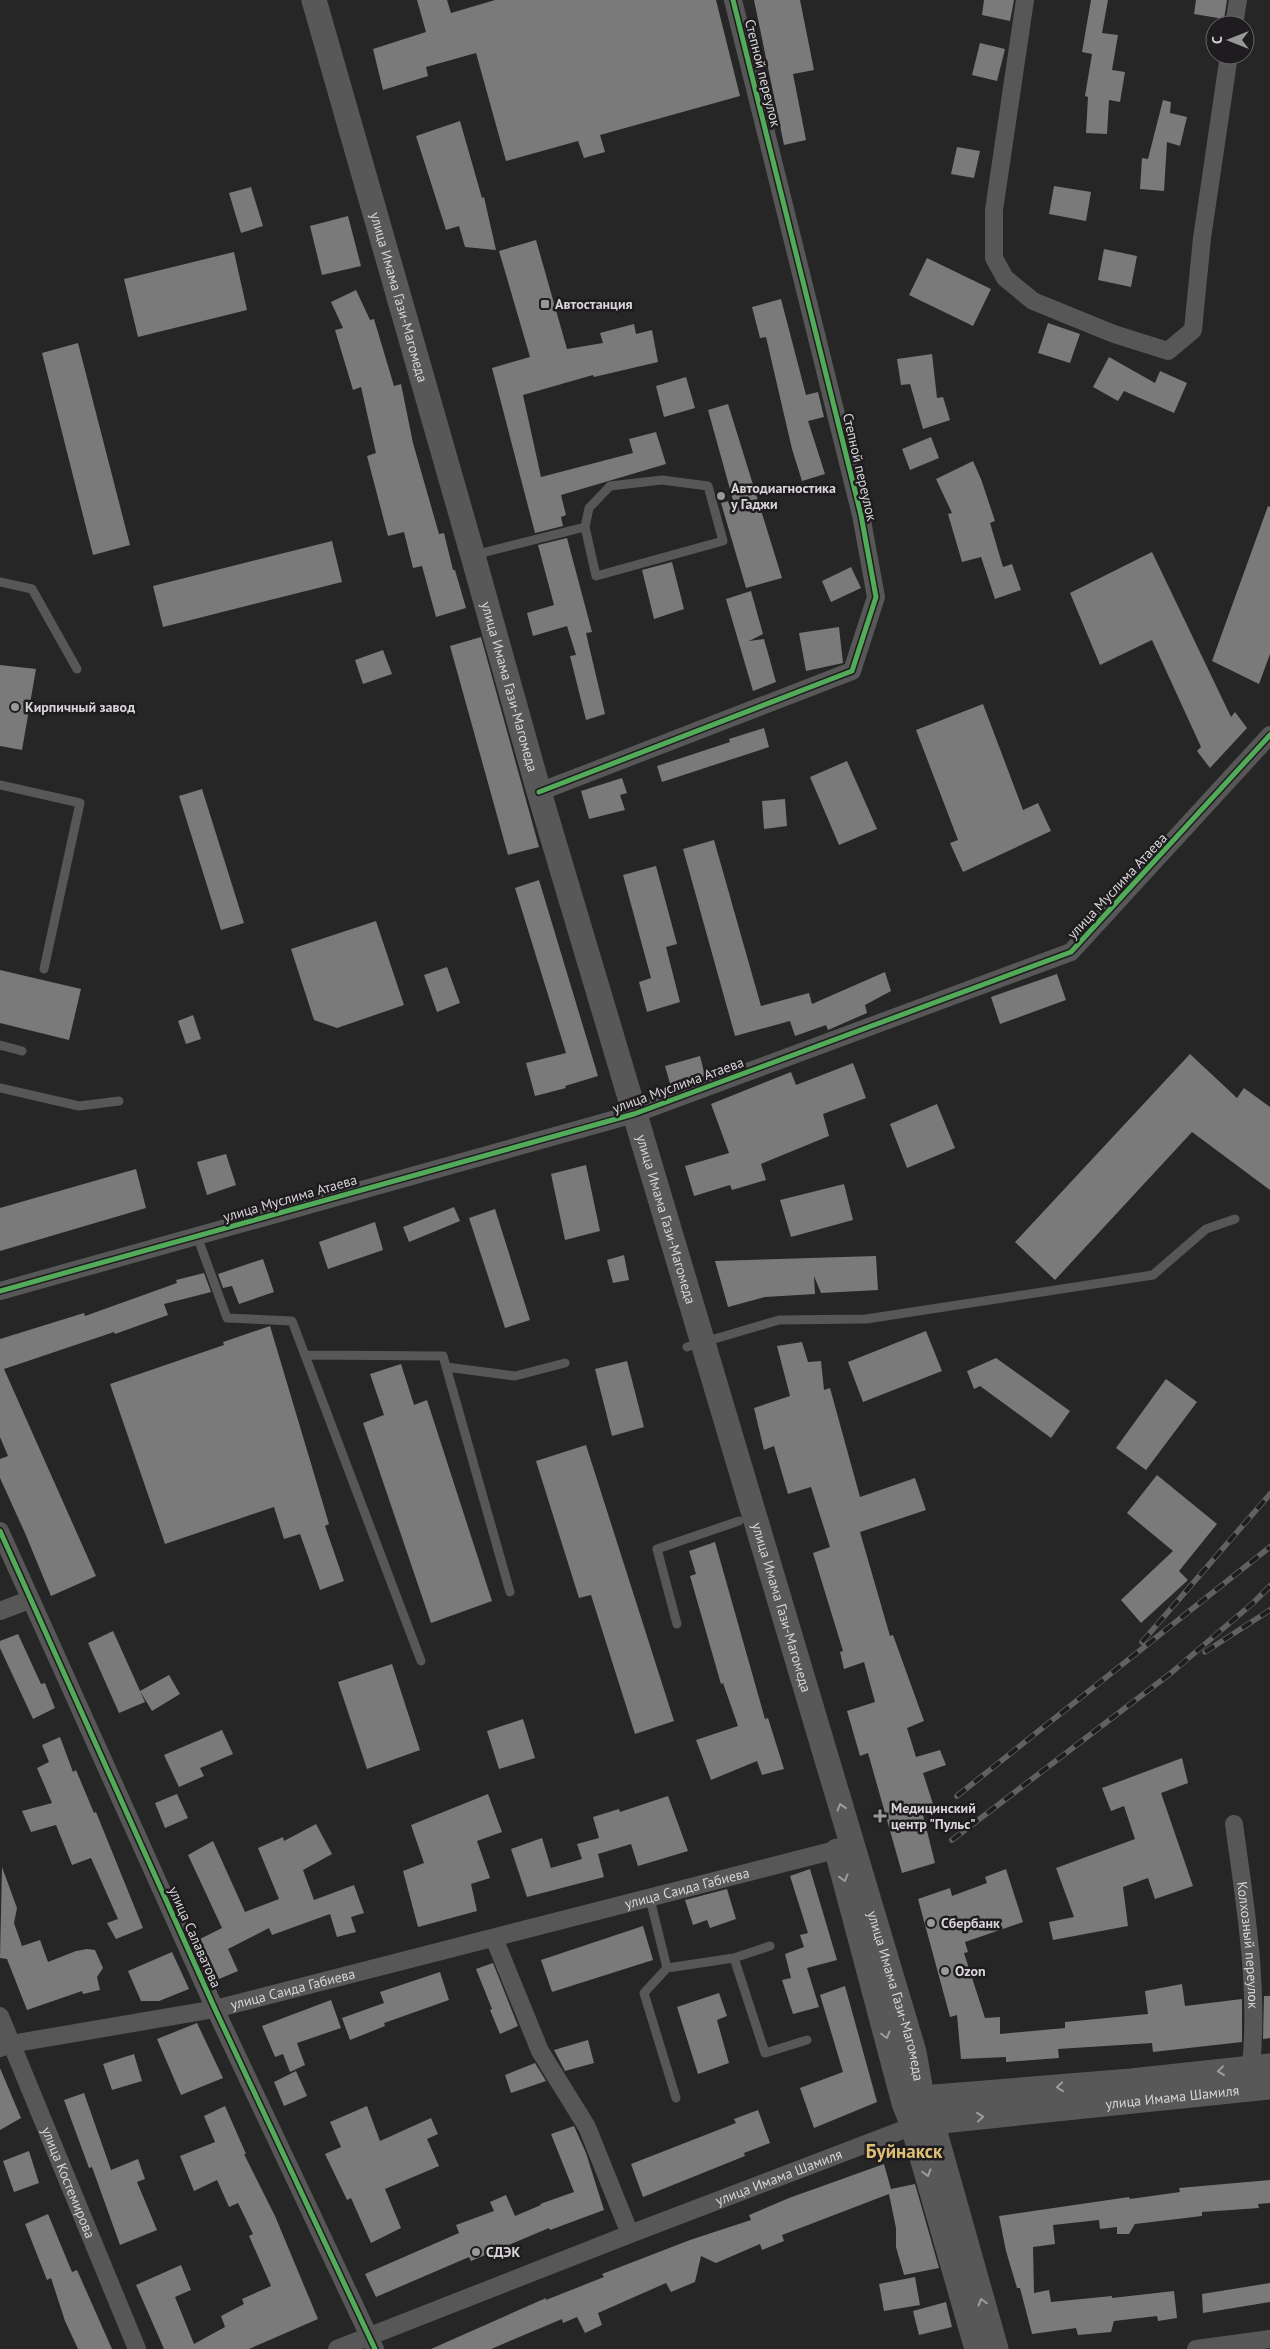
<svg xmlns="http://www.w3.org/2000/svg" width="1270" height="2349" font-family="'PT Sans',sans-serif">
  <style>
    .building { fill: #7b7a7a }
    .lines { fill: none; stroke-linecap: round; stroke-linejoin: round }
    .lane { stroke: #575757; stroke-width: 9 }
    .street { stroke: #575757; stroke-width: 18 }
    .secondary { stroke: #595859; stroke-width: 25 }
    .rail-casing { stroke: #626162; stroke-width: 5.5 }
    .rail { stroke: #1f1c1f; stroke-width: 4; stroke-dasharray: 11; stroke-linecap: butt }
    .cycleway-casing { stroke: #1f1c1f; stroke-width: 8 }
    .cycleway { stroke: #51ab58; stroke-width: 5 }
    .oneway { stroke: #9e9d9e }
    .poi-dot { fill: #999899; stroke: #1f1c1f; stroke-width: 2 }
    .labels { text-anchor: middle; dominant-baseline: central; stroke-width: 5; stroke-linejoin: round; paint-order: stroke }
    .street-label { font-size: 14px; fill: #d7d5d7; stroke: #1f1c1f }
    .poi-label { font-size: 14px; font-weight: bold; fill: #d7d5d7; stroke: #1f1c1f; text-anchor: start }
    .district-label { font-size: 19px; font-weight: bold; fill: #debf75; stroke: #1f1c1f }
  </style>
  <rect width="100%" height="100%" fill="#272627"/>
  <path class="building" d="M417,0H447L451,13L495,0H716L740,96L600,135L605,152L584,158L578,141L506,161L476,53L426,67L428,76L383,90L373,49L426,32Z
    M754,0H800L814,70L793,74L806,140L784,145Z
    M984,0H1014L1010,21L982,15Z
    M1091,0H1108L1102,33L1118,35L1112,70L1125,72L1120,102L1109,100L1107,134L1086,133L1088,97L1085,96L1092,54L1082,52Z
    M1196,0H1227L1224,19L1194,14Z
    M980,43L1005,49L997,81L972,75Z
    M1163,100L1171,102L1170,113L1187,117L1180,146L1167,142L1164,191L1140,189L1142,158L1148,159Z
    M460,121L482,198L484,197L496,250L465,247L459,226L446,230L416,136Z
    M957,147L980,151L974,178L951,174Z
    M1054,186L1091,192L1086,221L1049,214Z
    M251,187L263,226L241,233L229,193Z
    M348,216L361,266L322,275L310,226Z
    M536,240L567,349L603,343L600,333L634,324L636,334L652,330L658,362L594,377L593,375L523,395L541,477L633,453L629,439L656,432L666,464L561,495L566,515L561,517L563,526L535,533L492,368L530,357L499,251Z
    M1104,249L1137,256L1131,287L1098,280Z
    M234,252L247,310L138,337L124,279Z
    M927,258L991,289L973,326L909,295Z
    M356,290L370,320L374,319L394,386L401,384L413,443L439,534L444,533L453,570H455L466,608L436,617L422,566L413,568L404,532L388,536L367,456L376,453L361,387L353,390L335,330L343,328L331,302Z
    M781,299L806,395L818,392L824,417L808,421L825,474L802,481L792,449L766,337L760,338L752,307Z
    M1048,323L1080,334L1070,363L1038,353Z
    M78,343L130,545L93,555L42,353Z
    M932,354L937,398L943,397L950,420L923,429L910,384L901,385L897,359Z
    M1109,357L1155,383L1160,371L1187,383L1174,413L1124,391L1118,401L1093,387Z
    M686,377L695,408L664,417L656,386Z
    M728,404L782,578L746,588L721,503L733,500L708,410Z
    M931,437L939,458L910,470L902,449Z
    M973,461L981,479L995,521L990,523L1003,567L1012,564L1021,590L995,599L981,557L962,562L948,514L952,513L936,479Z
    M1268,506L1270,507V654L1259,684L1212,661Z
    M567,538L592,632L586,633L605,714L586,720L570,656L576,655L567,626L533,636L527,613L554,605L538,545Z
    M332,541L342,582L163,627L153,586Z
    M1152,552L1231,717L1235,712L1247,728L1210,768L1197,751L1201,747L1152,640L1100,665L1070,593Z
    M672,562L684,609L654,619L642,570Z
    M851,567L861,588L831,602L822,581Z
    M751,591L763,634L749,641L764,639L776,682L753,691L726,599Z
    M839,627L843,663L806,671L799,633Z
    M481,637L539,847L508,855L450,646Z
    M383,650L392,674L363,684L355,660Z
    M0,665L36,669L22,750L0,746Z
    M983,704L1023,810L1038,803L1051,831L963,872L950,843L958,840L916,730Z
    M764,728L769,747L662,782L657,766L730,742L729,739Z
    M847,761L877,829L839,845L810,777Z
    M622,778L627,793L620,795L625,810L589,819L581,791Z
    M202,789L244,923L221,930L179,796Z
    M785,799L787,826L764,829L762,801Z
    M714,840L761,1006L809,993L812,1004L885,972L891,991L865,1005L867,1013L828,1030L826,1025L795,1036L790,1021L735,1036L683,849Z
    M656,866L677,944L666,947L680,1002L647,1012L639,982L651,978L623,875Z
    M539,880L598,1076L565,1086L566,1088L535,1096L526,1063L566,1053L515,888Z
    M376,921L404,1005L337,1028L314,1020L291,949Z
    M447,967L460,1003L437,1012L424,975Z
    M0,970L81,989L69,1040L0,1023Z
    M1057,974L1066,1000L1000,1024L991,997Z
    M193,1015L201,1039L186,1044L178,1021Z
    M1190,1054L1237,1098L1244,1088L1270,1107V1190L1192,1132L1055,1280L1015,1242Z
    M700,1056L705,1076L671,1087L665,1066Z
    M853,1063L866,1098L823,1114L829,1136L761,1164L766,1180L732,1190L730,1185L694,1196L685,1166L729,1153L711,1104L791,1072L796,1085Z
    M937,1104L955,1148L907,1168L890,1124Z
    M226,1154L236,1185L207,1195L197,1162Z
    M586,1165L600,1231L565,1240L551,1174Z
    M136,1169L146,1208L0,1251V1208Z
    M844,1184L853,1220L791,1237L780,1200Z
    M454,1207L460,1221L409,1242L403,1227Z
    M495,1209L530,1320L505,1328L469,1218Z
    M375,1222L383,1250L328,1269L319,1242Z
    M624,1255L629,1280L613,1283L607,1260Z
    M876,1256L878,1290L821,1293L814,1276L815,1294L765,1297L728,1307L715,1261Z
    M263,1259L274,1292L239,1304L232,1286L223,1288L218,1274Z
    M204,1273L211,1292L164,1304L168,1315L115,1334L114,1332L4,1369L96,1576L51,1596L25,1533L0,1478V1459L8,1456L0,1437V1339L84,1313L85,1316L177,1283L176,1280Z
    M270,1326L329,1524L325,1526L344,1581L320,1590L300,1534L284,1539L274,1507L165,1544L110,1384L224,1345L223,1342Z
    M926,1331L942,1371L863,1402L848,1362Z
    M802,1342L808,1362L821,1361L824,1390L830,1388L860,1497L915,1478L926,1510L860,1532L890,1636L893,1635L924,1721L907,1728L916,1757L940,1750L946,1765L923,1773L934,1807L922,1811L935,1863L902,1873L868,1753L860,1756L847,1711L875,1702L864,1662L844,1669L840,1652L843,1651L813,1553L830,1547L811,1487L788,1494L774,1446L764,1450L754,1408L790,1396L777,1346Z
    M996,1358L1070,1411L1051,1438L980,1386L974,1389L967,1371Z
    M627,1361L644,1427L612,1436L595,1369Z
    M401,1364L414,1405L427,1400L492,1601L431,1623L363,1423L384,1415L370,1374Z
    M1166,1379L1197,1402L1146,1470L1116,1448Z
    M586,1445L674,1721L635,1734L591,1595L579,1598L536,1461Z
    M1157,1475L1217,1524L1179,1571L1188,1580L1141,1623L1121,1600L1173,1551L1127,1513Z
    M715,1542L765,1719L768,1718L784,1769L762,1775L757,1761L711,1780L696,1740L738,1726L723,1683L721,1684L690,1576L696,1574L689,1551Z
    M113,1631L145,1702L119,1713L88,1643Z
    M18,1634L41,1684L45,1683L55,1708L33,1719L0,1648V1641Z
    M392,1664L420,1750L367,1769L338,1682Z
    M169,1675L180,1694L152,1711L140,1691Z
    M523,1719L535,1758L499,1769L487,1731Z
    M222,1730L233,1754L200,1768L204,1776L179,1787L164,1755Z
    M60,1737L73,1772L76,1770L94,1813L96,1812L143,1928L116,1939L107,1923L118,1919L91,1858L72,1865L56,1825L31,1832L22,1811L52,1803L37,1768L49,1762L42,1745Z
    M1182,1758L1188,1783L1161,1793L1193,1886L1155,1899L1148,1878L1123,1887L1128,1926L1053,1940L1049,1922L1074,1917L1056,1868L1135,1839L1124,1806L1111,1811L1102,1788Z
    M177,1794L188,1818L165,1828L155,1803Z
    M488,1794L502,1832L477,1841L490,1878L471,1884L477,1911L418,1927L403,1871L424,1863L411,1825Z
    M668,1796L688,1851L638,1866L631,1844L598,1854L604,1877L527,1897L511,1849L542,1838L551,1868L582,1859L577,1844L599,1838L593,1817L619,1809L620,1812Z
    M316,1824L332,1854L303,1870L314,1900L354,1885L364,1913L351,1917L356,1932L337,1937L330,1914L272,1935L269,1928L228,1949L238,1971L219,1979L200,1939L222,1928L188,1855L213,1841L245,1912L279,1899L258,1848L283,1837L284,1841Z
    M2,1867L17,1908L14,1923L22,1946L40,1940L48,1962L76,1951L87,1949L95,1950L103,1968L97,1977L100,1990L83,1994L82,1991L27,2010L7,1959L0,1958Z
    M810,1869L837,1960L807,1968L819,2007L793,2014L782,1980L791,1978L785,1954L804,1947L800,1935L808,1933L790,1876Z
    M1006,1869L1023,1922L965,1942L968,1952L964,1953L985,2018L1000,2017V2034L1065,2028V2022L1148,2014L1145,1991L1182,1984L1185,2006L1242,1999V2042L1153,2052L1152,2043L1058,2049L1059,2058L1006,2062V2057L961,2059L957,2015L950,2017L918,1899L950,1888L952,1896L987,1883L985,1877Z
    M727,1889L736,1919L710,1928L707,1920L693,1925L685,1900Z
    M643,1926L653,1960L552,1992L541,1960Z
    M172,1952L189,1989L159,2001H141L128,1971Z
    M493,1963L518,2026L500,2034L490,2010L492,2009L476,1969Z
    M440,1972L449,2000L384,2023L385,2026L350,2040L342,2018L384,2003L380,1992Z
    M845,1986L877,2102L814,2128L800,2088L843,2072L820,1995Z
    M719,1993L727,2016L717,2020L729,2063L698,2074L677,2007Z
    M1264,1996H1270V2038L1263,2039Z
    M331,2000L341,2028L297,2043L305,2065L290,2072L283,2054L275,2057L262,2026Z
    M197,2023L223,2078L181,2095L157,2039Z
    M588,2040L594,2063L565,2071L554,2050Z
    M134,2054L142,2081L112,2090L103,2064Z
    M535,2063L546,2081L511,2093L505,2075Z
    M0,2068L21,2118L0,2130Z
    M296,2071L307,2096L284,2106L274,2082Z
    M84,2093L111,2170L138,2159L145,2179L137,2182L157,2230L120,2245L92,2167L89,2168L64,2100Z
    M225,2106L246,2154H244L275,2216L318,2319L249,2349H164L136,2285L181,2265L191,2290L175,2297L194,2344L225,2327L221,2316L244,2304L242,2299L271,2286L249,2236L253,2234L238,2203L229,2207L217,2180L194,2191L180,2156L215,2142L204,2116Z
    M367,2106L380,2141L431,2118L438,2134L427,2139L439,2166L385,2189L401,2228L371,2243L351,2198L347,2200L325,2154L341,2147L330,2122Z
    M758,2110L770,2143L744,2153L745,2156L643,2197L631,2164L736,2123L734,2119Z
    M574,2126L586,2153L604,2210L550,2230L549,2228L471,2261L469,2257L376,2297L365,2274L459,2233L456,2225L494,2211L490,2202L506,2195L515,2216L541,2205L540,2204L574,2192L551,2134Z
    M29,2151L39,2183L14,2192L3,2161Z
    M884,2164L891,2189L915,2184L939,2268L904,2275L896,2247V2228L889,2194L782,2235L784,2241L762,2250L760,2244L716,2263L701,2256L695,2282L671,2292L666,2283L598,2313L602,2325L585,2333L577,2317L563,2323L562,2319L491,2349H431L546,2298V2300L604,2277L602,2274L690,2240L751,2220L749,2215L789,2198Z
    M1270,2180V2203L1258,2204L1259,2208L1202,2212V2216L1135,2224L1129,2234H1117V2227L1100,2229L1099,2220L1053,2225L1055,2244L1033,2247L1034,2293L1049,2290L1051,2302L1112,2296V2298L1174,2291L1177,2318L1158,2321L1157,2316L1114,2321L1111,2332L1078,2335L1076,2328L1032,2334L1020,2288H1017L1006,2251L999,2216L1129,2197L1130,2199L1180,2192L1179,2188Z
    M48,2214L72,2272L77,2270L112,2349H78L65,2321L51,2278L47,2280L25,2224Z
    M915,2277L920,2305L884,2311L879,2284Z
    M1270,2283V2302L1203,2313L1202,2294Z
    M946,2302L952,2327L919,2335L913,2311Z"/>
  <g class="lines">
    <path class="lane" d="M474,555L585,527L596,576L723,541L708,486L662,480L610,486L589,508L585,527
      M0,582L32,589L77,669
      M0,785L80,803L44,969
      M0,1045L22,1051
      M0,1088L79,1106L119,1101
      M197,1236L227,1318L292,1321L421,1661
      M687,1347L779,1320L866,1319L1153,1275L1206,1229L1235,1219
      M306,1355L443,1356L510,1592
      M446,1367L515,1376L565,1363
      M677,1624L657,1549L739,1521
      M650,1899L667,1968L644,1993L676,2098
      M734,1958L765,2053L807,2040
      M667,1968L734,1958L770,1946"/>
    <g class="street">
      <path d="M1025,0L994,210V258L1005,278L1033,301L1114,334L1168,351L1193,330L1202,238L1229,55"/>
      <path d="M1234,25L1238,0"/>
      <path d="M539,792L852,671L876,597L861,515L733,0"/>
      <path d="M0,1291L634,1114L1071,952L1270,735"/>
      <path d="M0,1531L215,2009L375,2349"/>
      <path d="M0,1611L29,1600"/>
      <path id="s1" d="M1234,1824C1245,1905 1259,1985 1251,2067"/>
      <path d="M494,1938L540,2051L587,2127L630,2234"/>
      <path id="s2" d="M0,2016L137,2349"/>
      <path id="s3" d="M0,2048L11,2044L215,2009L847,1847"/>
      <path id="s4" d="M337,2349L630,2234L913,2126"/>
      <path d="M1196,2349L1270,2339"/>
    </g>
    <g class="secondary">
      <path id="s5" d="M314,0L473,556L539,792L914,2052L922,2098L932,2122L996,2349"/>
      <path d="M837,1851L904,2103L913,2126L977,2349"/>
      <path d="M907,2102L922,2098L1131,2081L1270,2066"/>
      <path id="s6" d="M915,2126L932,2122L1270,2087"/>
    </g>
    <defs>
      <path id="rail" d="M1142,1642L1270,1494
        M1205,1652L1270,1610
        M957,1796L1270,1547
        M952,1840L1171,1673L1253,1603L1270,1586"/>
    </defs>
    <use href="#rail" class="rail-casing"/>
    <use href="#rail" class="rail"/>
    <defs>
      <path id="cycleway" d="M539,792L852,671L876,597L861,515L733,0
        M0,1291L634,1114L1071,952L1270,735
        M0,1531L215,2009L375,2349"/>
    </defs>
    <use href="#cycleway" class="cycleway-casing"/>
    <use href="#cycleway" class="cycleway"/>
  </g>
  <defs><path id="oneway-chevron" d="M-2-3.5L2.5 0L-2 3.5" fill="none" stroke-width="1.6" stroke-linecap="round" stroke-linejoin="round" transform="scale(1.25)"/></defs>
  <g class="oneway">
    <use href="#oneway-chevron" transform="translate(841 1807) rotate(-107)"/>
    <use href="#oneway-chevron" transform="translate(844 1878) rotate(75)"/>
    <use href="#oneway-chevron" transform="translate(886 2035) rotate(75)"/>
    <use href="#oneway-chevron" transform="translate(1221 2071) rotate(173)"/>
    <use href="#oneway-chevron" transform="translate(1060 2087) rotate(175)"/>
    <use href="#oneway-chevron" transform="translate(980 2117) rotate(-6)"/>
    <use href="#oneway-chevron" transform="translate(927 2173) rotate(74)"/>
    <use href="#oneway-chevron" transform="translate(982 2302) rotate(-106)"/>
  </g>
  <g class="poi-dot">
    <rect x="540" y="299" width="10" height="10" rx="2.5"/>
    <circle cx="721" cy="496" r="5"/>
    <circle cx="15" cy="707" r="5"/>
    <path d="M877.5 1808.5h5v5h5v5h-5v5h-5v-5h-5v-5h5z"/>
    <circle cx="931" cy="1923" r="5"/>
    <circle cx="945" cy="1971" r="5"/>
    <circle cx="476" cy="2252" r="5"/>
  </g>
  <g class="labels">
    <g class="street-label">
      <text transform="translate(763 73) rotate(76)">Степной переулок</text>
      <text stroke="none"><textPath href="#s5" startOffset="309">улица Имама Гази-Магомеда</textPath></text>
      <text transform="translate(860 467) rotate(77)">Степной переулок</text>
      <text stroke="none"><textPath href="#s5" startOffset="714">улица Имама Гази-Магомеда</textPath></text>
      <text transform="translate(1117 886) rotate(-47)">улица Муслима Атаева</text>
      <text transform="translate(678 1085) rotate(-20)">улица Муслима Атаева</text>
      <text transform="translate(290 1198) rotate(-16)">улица Муслима Атаева</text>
      <text stroke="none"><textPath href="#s5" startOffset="1269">улица Имама Гази-Магомеда</textPath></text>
      <text stroke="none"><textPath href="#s5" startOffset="1674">улица Имама Гази-Магомеда</textPath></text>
      <text stroke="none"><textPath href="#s3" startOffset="706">улица Саида Габиева</textPath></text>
      <text transform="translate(195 1937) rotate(66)">улица Салаватова</text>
      <text stroke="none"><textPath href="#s1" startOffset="122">Колхозный переулок</textPath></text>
      <text stroke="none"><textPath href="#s3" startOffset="299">улица Саида Габиева</textPath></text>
      <text stroke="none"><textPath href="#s5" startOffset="2079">улица Имама Гази-Магомеда</textPath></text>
      <text stroke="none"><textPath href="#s6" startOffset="259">улица Имама Шамиля</textPath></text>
      <text stroke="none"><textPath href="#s4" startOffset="474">улица Имама Шамиля</textPath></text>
      <text stroke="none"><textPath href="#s2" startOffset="180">улица Костемирова</textPath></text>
    </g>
    <g class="poi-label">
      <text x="555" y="304">Автостанция</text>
      <text x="731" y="488">Автодиагностика<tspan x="731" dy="16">у Гаджи</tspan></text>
      <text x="25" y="707">Кирпичный завод</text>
      <text x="891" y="1808">Медицинский<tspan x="891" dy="16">центр "Пульс"</tspan></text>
      <text x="941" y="1923">Сбербанк</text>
      <text x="955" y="1971">Ozon</text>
      <text x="486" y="2252">СДЭК</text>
    </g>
    <g class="district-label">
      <text x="904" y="2151">Буйнакск</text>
    </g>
  </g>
  <g transform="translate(1230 40) rotate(270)"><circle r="24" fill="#1f1c1f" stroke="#696669"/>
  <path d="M0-4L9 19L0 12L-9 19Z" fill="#999899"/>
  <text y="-8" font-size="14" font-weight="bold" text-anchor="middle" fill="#d7d5d7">С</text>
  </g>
</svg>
